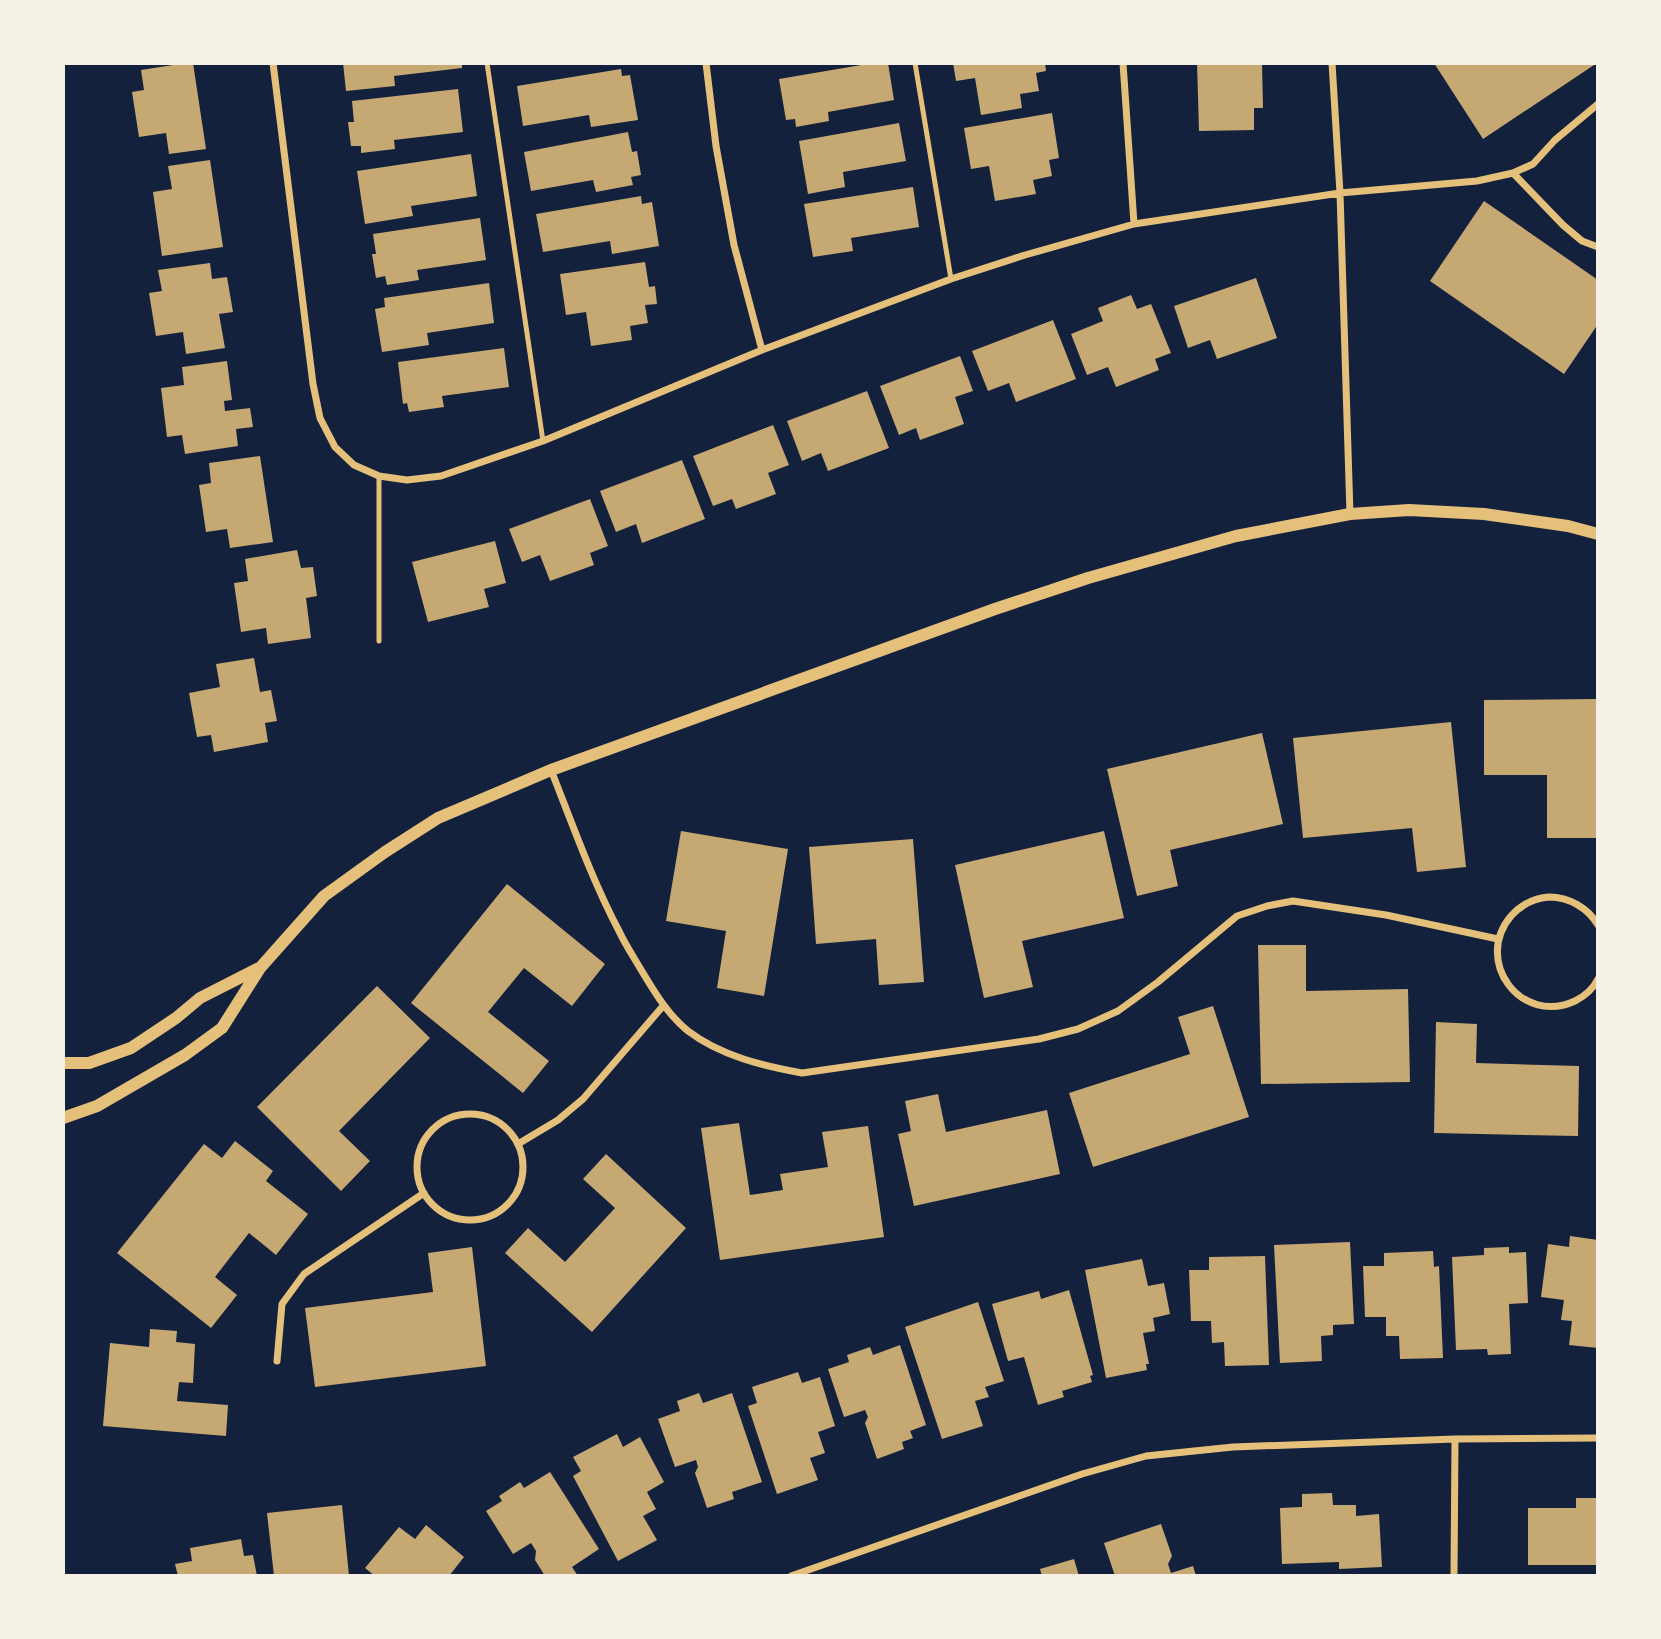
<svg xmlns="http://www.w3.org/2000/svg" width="1661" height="1639" font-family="'Fira Sans Condensed',sans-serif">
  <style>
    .building { fill: #c6a872 }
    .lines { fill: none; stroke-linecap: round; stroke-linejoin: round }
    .service { stroke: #e5c07b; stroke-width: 5 }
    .minor { stroke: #e5c07b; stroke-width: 7 }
    .tertiary { stroke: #e5c07b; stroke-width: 12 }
  </style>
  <rect width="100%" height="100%" fill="#14213d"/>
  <path class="building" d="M186,63H193L206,149L169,154L166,133L139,137L132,92L144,90L141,70Z
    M343,63H462V68L394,76L395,86L346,91Z
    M873,63H888L894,100L828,112L829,121L796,127L795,119L786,120L779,79Z
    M953,63H1045L1046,71L1036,73L1039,91L1020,94L1022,108L981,115L975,78L956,81Z
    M1197,63H1262L1263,108H1254V130L1199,131Z
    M1434,63H1597L1483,139Z
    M621,69L622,76L630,75L638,120L591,127L589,115L523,126L517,86Z
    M458,89L463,132L394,140L395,149L361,153V146H351L348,122H354L352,101Z
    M1052,113L1059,158L1049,160L1052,176L1033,180L1036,194L995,201L989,166L971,169L964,128Z
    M899,123L906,161L843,172L845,187L808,194L799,141Z
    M628,132L632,152L637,151L641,175L631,177L633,185L596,192L593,180L531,191L524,152Z
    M471,154L477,196L411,206L413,216L365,224L357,171Z
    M210,160L223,247L162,256L153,192L172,189L168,166Z
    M913,187L919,227L851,238L853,251L813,257L804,204Z
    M641,196L642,204L652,202L659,246L612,254L610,241L543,252L536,214Z
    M1484,201L1598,280V324L1564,374L1430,281Z
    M480,218L486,260L417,270L419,280L387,285L385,276L376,278L372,254H376L373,234Z
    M645,262L649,287L655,286L657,304L645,305L648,323L630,326L632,340L591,346L586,312L566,315L560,274Z
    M210,263L212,279L227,277L233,312L219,314L225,348L186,354L183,332L156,336L149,293L162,291L158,270Z
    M1256,278L1277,338L1217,359L1210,340L1188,348L1174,306Z
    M489,283L494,323L427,333L429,345L382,352L375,309L385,307L384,298Z
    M1131,295L1137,309L1151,304L1171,353L1155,359L1159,370L1116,387L1108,367L1087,375L1071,334L1103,321L1098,308Z
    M1053,320L1076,379L1016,402L1009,383L988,391L972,351Z
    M504,348L509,387L442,396L444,407L409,412L407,403L403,404L398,362Z
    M960,356L973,391L955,397L964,424L920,440L916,428L899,435L880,386Z
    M227,361L232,400L224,401L225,411L250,408L253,427L236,429L238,446L185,454L182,435L167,437L161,388L184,385L182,367Z
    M867,391L889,448L828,471L821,453L802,461L787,421Z
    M773,425L789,465L768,473L776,494L736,509L732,499L713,506L693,456Z
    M260,456L273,542L230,548L227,529L206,532L199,485L211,483L209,463Z
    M682,460L705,519L642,543L636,524L616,532L600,491Z
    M590,499L608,546L590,553L594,565L550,581L540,555L522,562L509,529Z
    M495,541L506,583L484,589L489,607L428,622L412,562Z
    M297,550L301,568L313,567L317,596L306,598L311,638L268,644L266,628L241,632L234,583L248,581L245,559Z
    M254,658L260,692L271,690L277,721L265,723L268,742L214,752L211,735L197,737L189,693L220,687L216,664Z
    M1598,699V838H1547V775H1484V700Z
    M1451,722L1466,867L1417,872L1412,828L1303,838L1293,738Z
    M1262,733L1283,824L1170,850L1178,886L1137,896L1107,769Z
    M681,831L788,849L764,996L717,988L726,931L666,921Z
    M1104,831L1124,918L1022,941L1033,987L984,998L955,865Z
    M913,839L924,982L879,985L876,939L816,944L809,847Z
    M507,884L605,964L572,1006L524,968L488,1012L549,1061L523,1093L411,1003Z
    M1258,945H1306V991L1408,989L1410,1082L1261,1084Z
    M377,986L430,1038L339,1131L370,1161L341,1191L257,1107Z
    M1213,1006L1249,1117L1093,1167L1069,1093L1190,1054L1178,1017Z
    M1436,1022L1477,1024L1476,1063L1579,1066L1578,1136L1434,1133Z
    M938,1094L946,1132L1047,1110L1060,1174L914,1206L898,1134L911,1131L905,1101Z
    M739,1123L750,1195L783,1190L780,1174L828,1167L822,1132L868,1126L884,1237L720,1260L701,1128Z
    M235,1141L273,1171L266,1181L308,1214L276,1255L249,1233L215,1277L237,1295L211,1328L117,1253L204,1144L222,1158Z
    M606,1154L686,1228L592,1332L505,1253L528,1228L565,1262L615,1208L583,1179Z
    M1570,1236L1598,1240V1348L1569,1345L1572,1321L1561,1320L1564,1300L1541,1297L1548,1244L1569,1247Z
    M1350,1242L1354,1324L1333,1325V1335L1321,1336L1322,1361L1280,1363L1274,1245Z
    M472,1247L486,1366L315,1387L305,1308L433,1292L428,1253Z
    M1509,1247V1253L1526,1252L1528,1303L1509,1304L1511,1354L1488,1355L1487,1349L1456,1350L1452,1257L1484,1255V1248Z
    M1433,1251L1434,1267L1439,1266L1443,1358L1400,1359L1399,1336H1386V1317H1365L1363,1266H1384V1253Z
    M1265,1256L1269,1365L1225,1366L1224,1342L1212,1343L1211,1321H1191L1189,1270H1209V1257Z
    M1142,1259L1148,1286L1164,1283L1170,1314L1153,1318L1155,1331L1143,1333L1149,1364H1146L1147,1370L1106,1378L1085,1270Z
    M1069,1290L1093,1375L1090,1376L1092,1382L1062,1391L1064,1397L1038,1405L1024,1357L1008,1361L992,1304L1039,1291L1041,1299Z
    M978,1302L1004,1381L985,1387L989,1397L975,1401L983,1426L942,1439L905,1327Z
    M150,1329L177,1331L176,1342L195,1344L193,1383L179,1382L177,1401L228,1405L226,1436L103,1426L110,1343L149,1347Z
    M900,1345L926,1425L910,1431L913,1438L902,1442L904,1449L877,1459L865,1423L868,1417L865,1410L844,1417L828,1369L849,1362L847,1355L870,1347L873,1355Z
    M798,1372L802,1383L820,1377L835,1426L818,1432L825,1453L810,1458L818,1480L777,1494L748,1406L757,1403L752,1387Z
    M699,1393L703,1403L732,1393L762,1482L732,1492L734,1499L707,1508L695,1473L698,1467L696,1460L675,1467L658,1419L680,1411L677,1401Z
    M617,1434L623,1447L640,1437L664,1482L647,1492L656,1509L643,1516L657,1540L618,1561L573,1476L581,1471L573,1457Z
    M550,1472L599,1549L572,1567L578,1576H545L535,1560L536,1551L531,1543L513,1554L486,1511L502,1501L499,1496L520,1482L524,1488Z
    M1332,1493L1333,1505H1356V1516L1379,1514L1382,1567L1339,1569V1562L1282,1564L1280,1508L1302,1507V1494Z
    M1576,1498H1598V1565H1528V1508H1576Z
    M342,1505L349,1576H274L267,1513Z
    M1161,1524L1172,1556L1168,1564L1171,1573L1193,1566L1196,1576H1115L1104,1543Z
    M426,1525L464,1557L449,1576H375L365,1568L399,1527L415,1539Z
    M241,1539L244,1556L253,1555L257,1576H178L175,1564L192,1561L190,1548Z
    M1074,1559L1079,1576H1042L1040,1569Z"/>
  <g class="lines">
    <path class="service" d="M487,63L543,441
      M915,63L951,279
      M379,476V641"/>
    <path class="minor" d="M273,63L313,384L320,418L335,447L354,465L379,476L407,480L441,476L543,441L762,350L951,279L1025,255L1134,224L1340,193L1477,181L1513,173L1533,164L1555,140L1598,104
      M706,63L716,146L734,245L762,350
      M1123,63L1134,224
      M1332,63L1340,193L1350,514
      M1513,173L1563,225L1582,241L1598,247
      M551,770C572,823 592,880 619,931C625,944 633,956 640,968C654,991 667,1014 688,1031C721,1056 763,1066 802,1073L1039,1039L1078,1029L1118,1011L1158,982L1237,916L1267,906L1293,901L1386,915L1498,939
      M1598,925C1588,908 1569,897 1549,897C1535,898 1521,905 1511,916C1473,961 1521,1026 1575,1001C1585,996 1593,989 1598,979
      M417 1167a53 53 0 1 1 106 0a53 53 0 1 1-106 0Z
      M518,1144L558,1120L583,1099L663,1006
      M277,1361L282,1304L304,1274L424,1193
      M791,1576L1082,1474L1146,1456L1233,1447L1455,1439L1598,1438
      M1454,1576L1455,1439"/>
    <path class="tertiary" d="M63,1063H89L131,1048L176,1018L200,998L259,968
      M63,1118L97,1106L185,1055L222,1028L260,968L324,896L385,852L438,818L551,770L995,609L1088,578L1236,536L1350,514L1409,510L1484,514L1568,526L1598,534"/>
  </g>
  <rect width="1661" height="1639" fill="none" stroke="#f6f1e7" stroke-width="130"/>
</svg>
